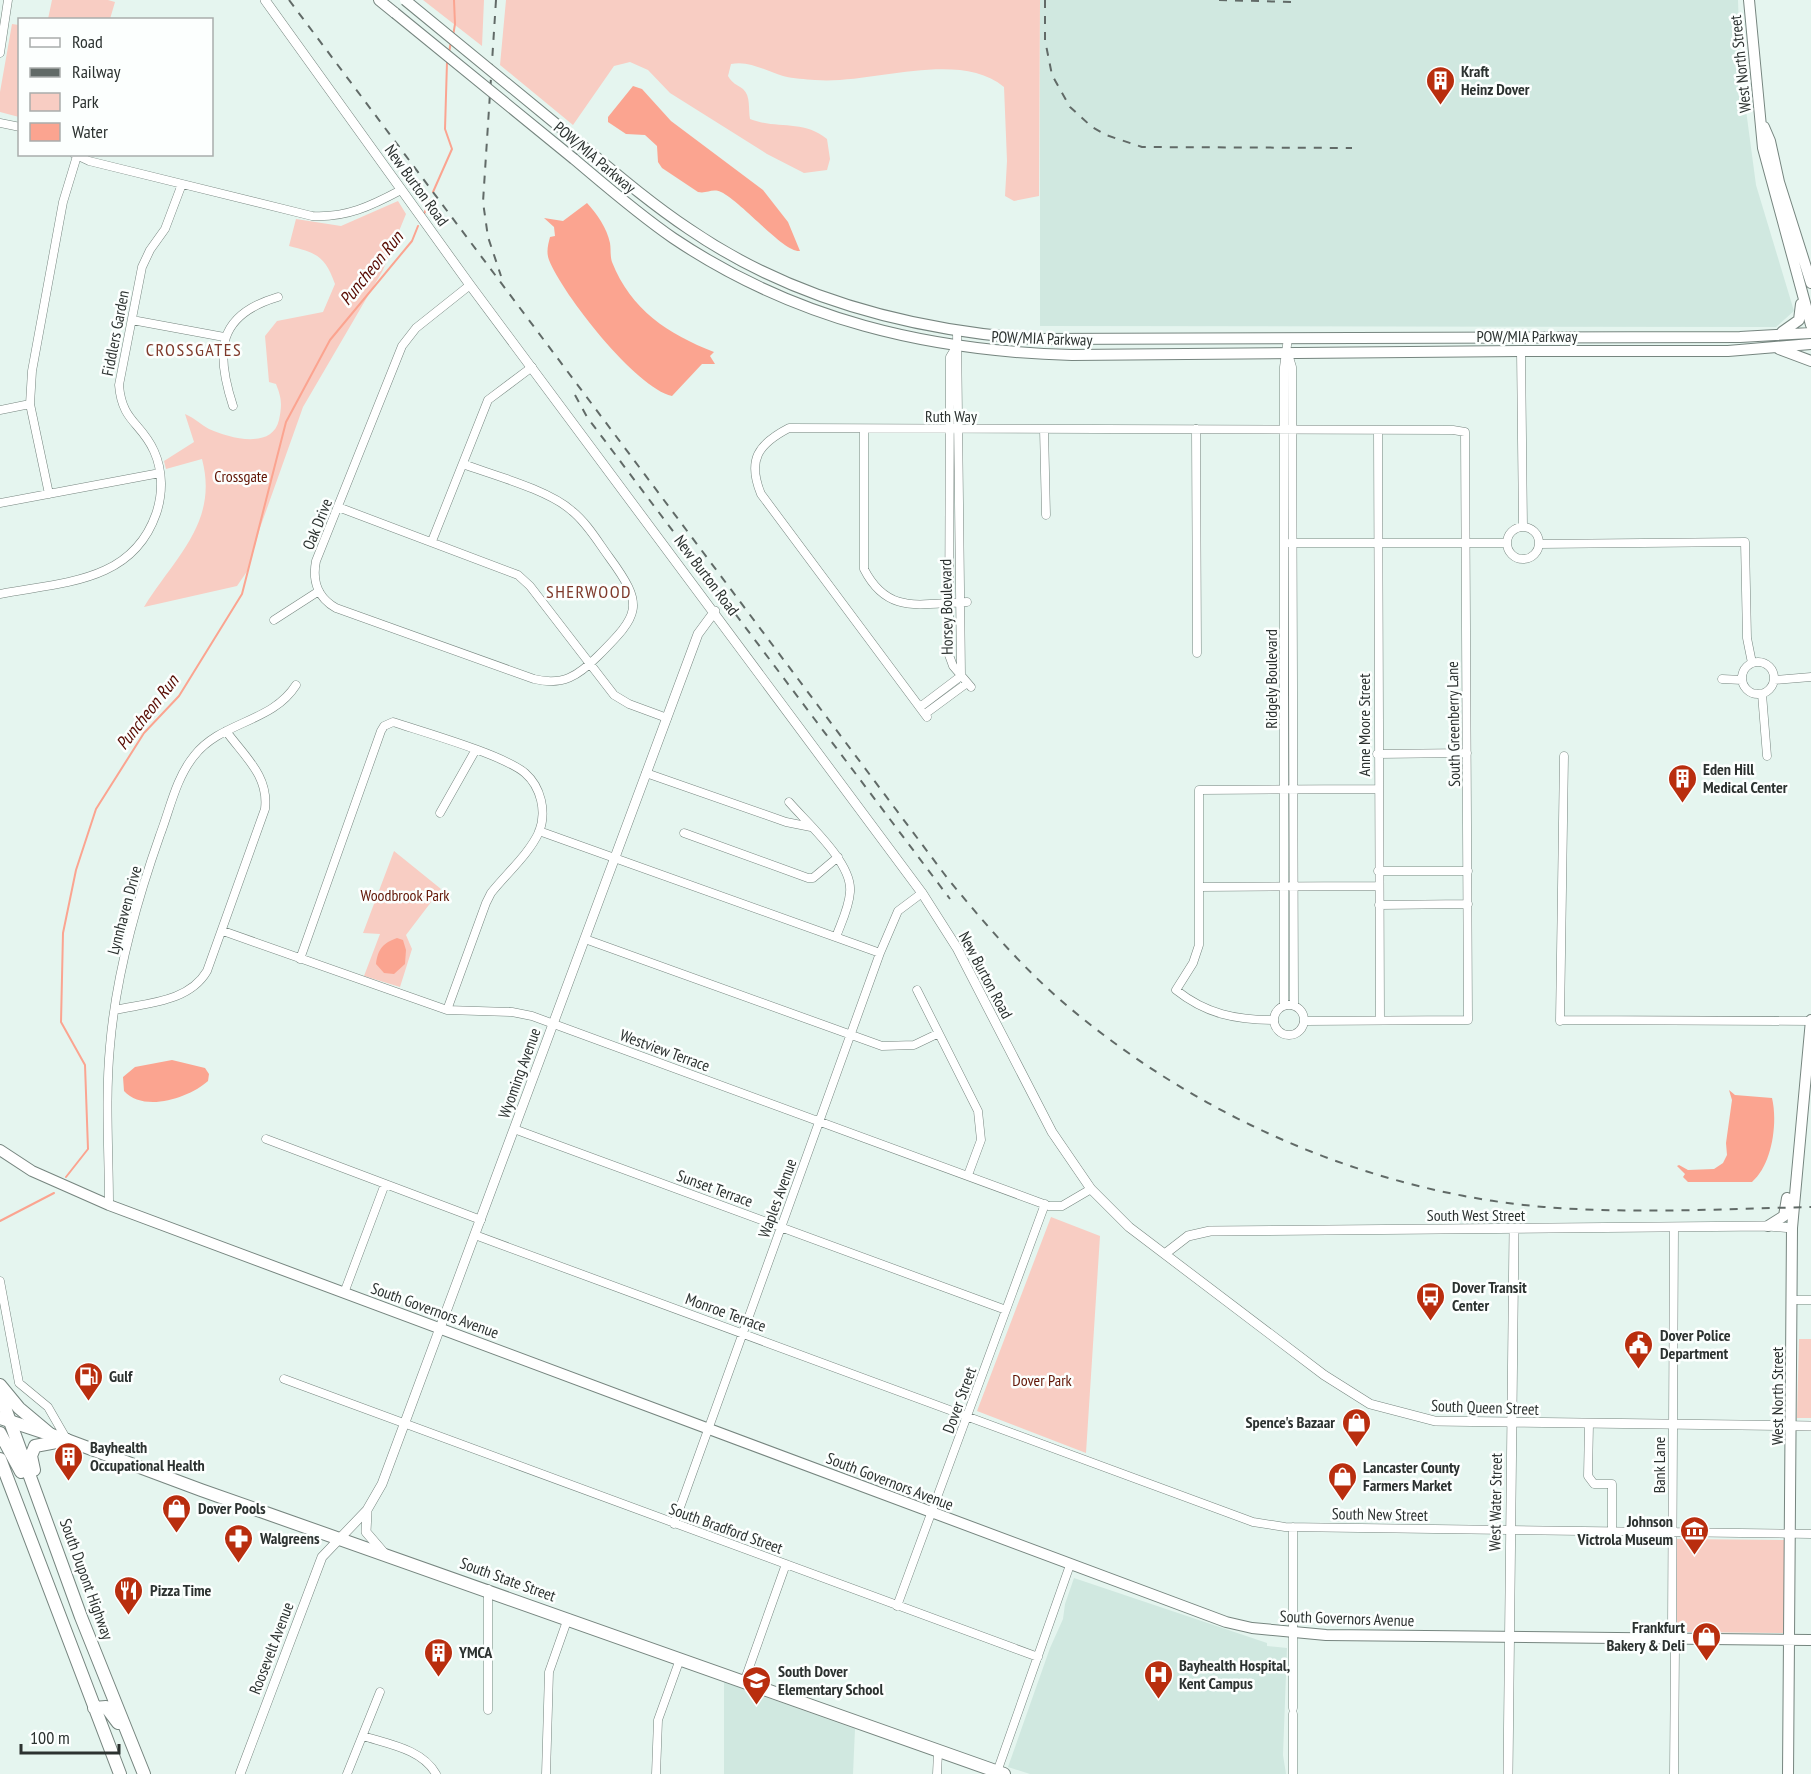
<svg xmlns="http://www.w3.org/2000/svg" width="1811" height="1774" font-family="'PT Sans Narrow',sans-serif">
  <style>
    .built { fill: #d0e8e0 }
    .green { fill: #f8cdc3 }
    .water { fill: #fba490 }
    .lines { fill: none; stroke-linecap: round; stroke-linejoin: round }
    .stream { stroke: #fba490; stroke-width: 2 }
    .minor-casing { stroke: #76857f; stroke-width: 9 }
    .tertiary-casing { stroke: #76857f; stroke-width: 10 }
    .secondary-casing { stroke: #76857f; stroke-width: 12 }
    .primary-casing { stroke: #76857f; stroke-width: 14 }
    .trunk-casing { stroke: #76857f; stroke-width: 14 }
    .minor { stroke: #fff; stroke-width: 8 }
    .tertiary { stroke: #fff; stroke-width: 9 }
    .secondary { stroke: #fff; stroke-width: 10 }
    .primary { stroke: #fff; stroke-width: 12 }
    .trunk { stroke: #fff; stroke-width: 12 }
    .rail { stroke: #616a67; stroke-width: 2; stroke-dasharray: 8 8; stroke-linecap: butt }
    .secondary-bridge-casing { stroke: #76857f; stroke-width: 12; stroke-linecap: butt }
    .secondary-bridge { stroke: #fff; stroke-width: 10 }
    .labels { text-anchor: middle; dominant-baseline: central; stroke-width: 5; stroke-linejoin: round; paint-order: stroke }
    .street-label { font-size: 16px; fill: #2c3230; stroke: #fcfffe }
    .poi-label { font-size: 16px; font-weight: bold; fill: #2c3230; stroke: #fcfffe; text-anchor: start }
    .park-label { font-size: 16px; fill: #611505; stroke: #fcfffe }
    .water-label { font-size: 18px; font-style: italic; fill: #570a00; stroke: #fcfffe }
    .neighbourhood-label { font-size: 18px; letter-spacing: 1.5px; fill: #7e392a; stroke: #fcfffe }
  </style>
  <rect width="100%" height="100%" fill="#e5f5ef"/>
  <path class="built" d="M1040,0H1738L1740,65L1756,185L1794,311L1776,327L1040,326Z
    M1074,1578L1267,1643V1646L1287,1648L1283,1755L1286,1774H1030L1008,1767L1050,1648L1063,1619L1065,1604Z
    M724,1682L855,1729L853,1774H724Z"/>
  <path class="green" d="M52,0H108L115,2L110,19H48Z
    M423,0H484L482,46Z
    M506,0H1040L1039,196L1014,201L1005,196L1007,161L1004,87C958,49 871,85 815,80C805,79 794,79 783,76C766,71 749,60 731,64L728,76C733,84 736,84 743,89C751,96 748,109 750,119C778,130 802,119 827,139L830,159L827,170L804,173L767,154L670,93L648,70L630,62L614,66L573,125L500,65Z
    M12,24L19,25V117L0,112V92Z
    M398,201L406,214L383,270L303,407L260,528L248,570L237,586L144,607C174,558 219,523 202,459L166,469L164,461L194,442L185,414C195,418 201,425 209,429C229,438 272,450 279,420C282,405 282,399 276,384L269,382L265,336L277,321L323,312L335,284C325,256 317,253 289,246L296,219L341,226Z
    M394,851L441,889L406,935L412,949L400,987L364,976L380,934L363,933Z
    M1051,1217L1100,1236L1086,1453L977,1411Z
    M1799,1339H1811V1418H1797Z
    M1677,1539L1786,1540L1785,1633L1677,1632Z"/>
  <path class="water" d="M633,86L642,89L671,121L763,190L788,222L800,251C784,253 742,202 721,192C712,188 707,194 698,192L662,168L658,162L657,146L645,135L626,134L608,122V117Z
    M587,203C597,214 607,228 610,243C611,249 610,256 612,262C631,310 668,334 714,352L710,356L715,364H702L672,396C636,388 563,295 549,260C546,252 548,245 550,237L555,236L554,227L544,218L563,221Z
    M397,938L403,940L406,950L405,964L394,974L384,973L376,964C378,949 383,943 397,938Z
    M172,1060L205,1068L209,1074L208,1081C189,1098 144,1113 124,1091L123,1077L135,1067Z
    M1729,1090L1735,1095L1772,1098C1778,1123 1772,1165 1752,1182H1688L1683,1177L1685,1174L1677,1166L1679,1165L1688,1170L1714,1169L1723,1163L1727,1155L1726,1143L1732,1100Z"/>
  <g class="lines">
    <path class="stream" d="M453,36L455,24L454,0
      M449,53L451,41
      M433,192L452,149L445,129L447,62
      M424,214L430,200
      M66,1177L88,1149L85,1065L61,1022L63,933L76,870L96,809L144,733L179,696L242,594L286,422L330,340L412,241L418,226
      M0,1221L54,1193"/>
    <defs>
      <path id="minor" d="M0,53L8,0
        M0,123L20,127
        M74,154L89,161L312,216C346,218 371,206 401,190
        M132,320L224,337
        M957,331L961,675
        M956,347L950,357L949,655L953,666L971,687
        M1521,351L1523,527
        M1288,354L1292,367L1294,1006
        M233,406C215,351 217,315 278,297
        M0,410L30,404
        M864,429V569C888,616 921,603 967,602
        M1044,429L1046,515
        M1196,429L1197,653
        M1378,430L1380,1020
        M463,464C493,475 549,490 572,511C587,523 598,542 609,557C645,606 640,614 598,656C578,676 563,686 534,679L336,608C318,598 312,581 316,561L402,346L416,328L470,285
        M49,494L30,404L32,371L63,202L77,156
        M0,503L160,473
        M338,507L518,575L530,586L614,695L629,704L667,718
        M1507 543a16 16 0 1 1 32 0a16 16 0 1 1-32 0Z
        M432,541L488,400L532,367
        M1289,543H1506
        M1539,544L1745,542L1747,638L1752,663
        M0,594C62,582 132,583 156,514C163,494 163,471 154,451C141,422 122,422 119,385L142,267L150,250L165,229L182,184
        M274,620L319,591
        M1742 678a16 16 0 1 1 32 0a16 16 0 1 1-32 0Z
        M1722,679L1742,680
        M1774,680L1811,677
        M1762,694L1767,756
        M920,707L961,676
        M925,714L967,683
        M927,717L761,494C747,460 758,444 789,428L1453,430L1465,432L1468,1020L1305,1021
        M1377,754L1467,753
        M646,773L786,822L811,827
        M789,802C807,823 853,863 850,892C849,908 841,923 836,937
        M440,813L475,751
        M539,831L880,953
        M684,833L808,878H813L838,857
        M1378,871H1468
        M1199,887L1378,886
        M1379,905L1468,904
        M223,931L447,1010L512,1012L532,1016L1049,1206H1062L1091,1189
        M585,939L882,1046L914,1045L937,1034
        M300,959L381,731L384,726L393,722C423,732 504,755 525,773C541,787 547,812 539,832C529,854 506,874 491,893L486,903L447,1010
        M917,990L978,1111L981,1140L968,1175
        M1274 1020a15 15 0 1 1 30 0a15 15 0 1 1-30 0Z
        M1284,1006V367L1288,338
        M115,1010C147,1003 189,1002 207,971L265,809C269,776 245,757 226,731
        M1274,1020C1236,1020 1206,1014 1176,990L1193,963L1199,945V790L1377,789
        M1563,1020L1811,1021
        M1560,1021L1564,756
        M514,1129L1006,1310
        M266,1139L481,1220
        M109,1205C109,1153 105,1099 110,1046C116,974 136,903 160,835C170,809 176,778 194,756C221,721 272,723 296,685
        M475,1235L1253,1522L1285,1527L1811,1534
        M0,1281L19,1383L48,1407L67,1440
        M344,1293L385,1184
        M1792,1300H1811
        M284,1379L1038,1657
        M1589,1424L1588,1476L1594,1484H1612V1532
        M674,1524L880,953L898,911L922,893
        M897,1606L1045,1204
        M744,1682L786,1564
        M1293,1708V1527
        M488,1710V1589
        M1293,1714V1774
        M363,1736C388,1744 422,1749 436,1774
        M997,1772L1070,1565
        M347,1774L380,1692
        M546,1774L549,1672L568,1618
        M656,1774L658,1720L680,1659
        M937,1774L938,1752
        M1674,1774L1675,1646L1672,1631L1674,1227"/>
      <path id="tertiary" d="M265,0L470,285L922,893L957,948L1052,1132L1091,1189L1129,1227L1324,1375L1370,1404L1435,1421L1811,1426
        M1166,1253L1188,1236L1210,1231L1768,1226L1792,1228
        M367,1512L366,1532L384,1553
        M240,1774L322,1557L367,1510L382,1484L698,634L715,611
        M1508,1774L1514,1230"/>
      <path id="secondary" d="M379,0L395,13
        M1749,0L1763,148L1811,325
        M1764,127L1770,141L1779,182L1811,283
        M578,142C614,172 650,203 689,229C791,299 911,330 1033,339L1740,337L1811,333
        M574,159C606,186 638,214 673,238C795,320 928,351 1072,355L1521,351H1728L1811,344
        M1782,332L1799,320L1801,304
        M1779,349L1811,361
        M0,1150L32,1171L109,1205L1226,1622L1252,1628L1326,1635L1811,1640
        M1768,1226L1784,1216L1787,1198
        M1788,1774L1792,1228L1811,1020"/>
      <path id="primary" d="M0,1418L67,1440L201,1490L1004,1774"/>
      <path id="trunk" d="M0,1385L19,1408L50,1434
        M0,1394L81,1617L144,1774
        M0,1433L21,1472
        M0,1459L120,1774
        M34,1470L31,1456L35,1446L67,1440
        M94,1708L106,1707L118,1723"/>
    </defs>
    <use href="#minor" class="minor-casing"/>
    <use href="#tertiary" class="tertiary-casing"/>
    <use href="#secondary" class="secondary-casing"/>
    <use href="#primary" class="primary-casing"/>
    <use href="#trunk" class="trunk-casing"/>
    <use href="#minor" class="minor"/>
    <use href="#tertiary" class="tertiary"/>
    <use href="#secondary" class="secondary"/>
    <use href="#primary" class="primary"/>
    <use href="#trunk" class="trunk"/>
    <path class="rail" d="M289,0L948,879C986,925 1025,971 1071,1009C1204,1120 1371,1192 1544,1207C1632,1214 1723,1209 1811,1207
      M496,0L483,202L488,237L501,276
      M1045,0V40L1052,75L1070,107L1092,127L1106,135L1142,147L1352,148
      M1219,0L1293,2
      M575,395L587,417L950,899"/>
    <defs>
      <path id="secondary-bridge" d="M405,0L578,142
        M395,13L574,159"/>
    </defs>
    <use href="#secondary-bridge" class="secondary-bridge-casing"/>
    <use href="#secondary-bridge" class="secondary-bridge"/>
  </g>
  <defs>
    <symbol id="building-pin" viewBox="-11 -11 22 30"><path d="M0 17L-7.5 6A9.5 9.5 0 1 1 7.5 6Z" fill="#b92e0e" stroke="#fcfffe"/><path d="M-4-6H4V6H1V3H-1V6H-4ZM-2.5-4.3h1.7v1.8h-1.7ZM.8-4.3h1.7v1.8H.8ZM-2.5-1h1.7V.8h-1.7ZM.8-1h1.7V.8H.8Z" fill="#fff"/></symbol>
    <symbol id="bus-pin" viewBox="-11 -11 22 30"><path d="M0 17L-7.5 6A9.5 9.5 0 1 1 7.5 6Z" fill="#b92e0e" stroke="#fcfffe"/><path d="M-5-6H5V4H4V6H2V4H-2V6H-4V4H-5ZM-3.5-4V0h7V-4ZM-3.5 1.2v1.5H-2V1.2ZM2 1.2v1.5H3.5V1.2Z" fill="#fff"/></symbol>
    <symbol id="civic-pin" viewBox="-11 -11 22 30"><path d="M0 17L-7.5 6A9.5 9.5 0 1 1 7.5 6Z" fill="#b92e0e" stroke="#fcfffe"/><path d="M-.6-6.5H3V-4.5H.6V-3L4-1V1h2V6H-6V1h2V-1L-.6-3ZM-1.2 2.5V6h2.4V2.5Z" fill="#fff"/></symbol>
    <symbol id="fuel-pin" viewBox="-11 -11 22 30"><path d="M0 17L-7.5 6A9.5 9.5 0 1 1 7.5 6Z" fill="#b92e0e" stroke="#fcfffe"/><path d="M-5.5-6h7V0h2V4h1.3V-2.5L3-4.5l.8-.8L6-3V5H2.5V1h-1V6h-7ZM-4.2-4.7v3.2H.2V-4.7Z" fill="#fff"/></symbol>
    <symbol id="shop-pin" viewBox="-11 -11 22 30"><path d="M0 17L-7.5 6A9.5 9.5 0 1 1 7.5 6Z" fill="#b92e0e" stroke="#fcfffe"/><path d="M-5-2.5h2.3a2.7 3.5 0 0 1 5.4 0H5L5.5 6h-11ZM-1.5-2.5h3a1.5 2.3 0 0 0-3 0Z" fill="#fff"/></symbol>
    <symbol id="museum-pin" viewBox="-11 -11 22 30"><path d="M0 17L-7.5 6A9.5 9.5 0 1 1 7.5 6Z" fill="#b92e0e" stroke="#fcfffe"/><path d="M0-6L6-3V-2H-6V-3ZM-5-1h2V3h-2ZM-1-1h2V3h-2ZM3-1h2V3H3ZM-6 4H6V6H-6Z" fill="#fff"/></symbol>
    <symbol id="pharmacy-pin" viewBox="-11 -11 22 30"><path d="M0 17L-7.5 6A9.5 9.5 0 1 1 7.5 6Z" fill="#b92e0e" stroke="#fcfffe"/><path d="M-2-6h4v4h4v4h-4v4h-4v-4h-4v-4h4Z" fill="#fff"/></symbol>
    <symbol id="restaurant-pin" viewBox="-11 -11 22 30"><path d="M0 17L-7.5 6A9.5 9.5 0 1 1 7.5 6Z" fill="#b92e0e" stroke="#fcfffe"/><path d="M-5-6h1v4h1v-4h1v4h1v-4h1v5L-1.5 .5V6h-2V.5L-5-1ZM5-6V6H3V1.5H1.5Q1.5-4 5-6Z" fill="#fff"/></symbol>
    <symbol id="hospital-pin" viewBox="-11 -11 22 30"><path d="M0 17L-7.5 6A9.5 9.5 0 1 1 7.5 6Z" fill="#b92e0e" stroke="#fcfffe"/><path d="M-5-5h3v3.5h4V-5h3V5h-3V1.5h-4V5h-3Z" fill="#fff"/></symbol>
    <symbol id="school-pin" viewBox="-11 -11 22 30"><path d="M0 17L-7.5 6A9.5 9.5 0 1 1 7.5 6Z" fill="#b92e0e" stroke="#fcfffe"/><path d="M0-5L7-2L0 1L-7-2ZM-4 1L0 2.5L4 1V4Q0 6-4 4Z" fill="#fff"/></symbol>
  </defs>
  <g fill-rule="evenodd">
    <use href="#building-pin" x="1424" y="64" width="33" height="45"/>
    <use href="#building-pin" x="1666" y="762" width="33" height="45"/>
    <use href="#bus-pin" x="1414" y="1280" width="33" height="45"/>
    <use href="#civic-pin" x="1622" y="1328" width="33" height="45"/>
    <use href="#fuel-pin" x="72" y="1360" width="33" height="45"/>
    <use href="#shop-pin" x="1340" y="1406" width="33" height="45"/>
    <use href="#building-pin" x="52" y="1440" width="33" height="45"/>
    <use href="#shop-pin" x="1326" y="1460" width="33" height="45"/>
    <use href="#shop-pin" x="160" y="1492" width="33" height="45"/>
    <use href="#museum-pin" x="1678" y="1514" width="33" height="45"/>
    <use href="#pharmacy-pin" x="222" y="1522" width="33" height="45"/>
    <use href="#restaurant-pin" x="112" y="1574" width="33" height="45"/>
    <use href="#shop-pin" x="1690" y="1620" width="33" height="45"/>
    <use href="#building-pin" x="422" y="1636" width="33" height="45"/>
    <use href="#hospital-pin" x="1142" y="1658" width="33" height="45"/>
    <use href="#school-pin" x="740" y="1664" width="33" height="45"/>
  </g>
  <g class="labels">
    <g class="street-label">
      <text transform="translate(1740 64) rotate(-96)">West North Street</text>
      <text transform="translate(595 157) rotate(40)">POW/MIA Parkway</text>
      <text transform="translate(417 185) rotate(54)">New Burton Road</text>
      <text transform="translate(115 333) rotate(-79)">Fiddlers Garden</text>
      <text x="1527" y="336">POW/MIA Parkway</text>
      <text transform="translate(1042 338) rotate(2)">POW/MIA Parkway</text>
      <text x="951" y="416">Ruth Way</text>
      <text transform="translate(317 524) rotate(-68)">Oak Drive</text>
      <text transform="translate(707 575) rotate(53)">New Burton Road</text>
      <text transform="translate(946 607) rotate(-91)">Horsey Boulevard</text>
      <text transform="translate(1271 679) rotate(-90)">Ridgely Boulevard</text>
      <text transform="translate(1453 724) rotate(-91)">South Greenberry Lane</text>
      <text transform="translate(1364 725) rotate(-90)">Anne Moore Street</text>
      <text transform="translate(124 910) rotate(-75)">Lynnhaven Drive</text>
      <text transform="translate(986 975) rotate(62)">New Burton Road</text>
      <text transform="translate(665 1050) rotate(20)">Westview Terrace</text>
      <text transform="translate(519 1073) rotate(-70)">Wyoming Avenue</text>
      <text transform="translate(715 1188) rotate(20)">Sunset Terrace</text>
      <text transform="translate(777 1198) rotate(-70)">Waples Avenue</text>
      <text x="1476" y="1215">South West Street</text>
      <text transform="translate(435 1310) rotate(20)">South Governors Avenue</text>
      <text transform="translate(726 1312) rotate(20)">Monroe Terrace</text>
      <text transform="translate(1777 1396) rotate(-90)">West North Street</text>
      <text transform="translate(959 1400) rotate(-70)">Dover Street</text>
      <text transform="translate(1485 1407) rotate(2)">South Queen Street</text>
      <text transform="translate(1659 1465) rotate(-90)">Bank Lane</text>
      <text transform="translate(890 1481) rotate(21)">South Governors Avenue</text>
      <text transform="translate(1495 1502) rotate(-89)">West Water Street</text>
      <text transform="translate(1380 1514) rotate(1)">South New Street</text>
      <text transform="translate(726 1528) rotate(20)">South Bradford Street</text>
      <text transform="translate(87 1579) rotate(70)">South Dupont Highway</text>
      <text transform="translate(508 1579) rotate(20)">South State Street</text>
      <text transform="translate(1347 1618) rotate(2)">South Governors Avenue</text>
      <text transform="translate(271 1648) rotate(-69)">Roosevelt Avenue</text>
    </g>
    <g class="poi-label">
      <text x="1461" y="71">Kraft<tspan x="1461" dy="18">Heinz Dover</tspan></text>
      <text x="1703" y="769">Eden Hill<tspan x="1703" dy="18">Medical Center</tspan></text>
      <text x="1452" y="1287">Dover Transit<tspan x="1452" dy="18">Center</tspan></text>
      <text x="1660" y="1335">Dover Police<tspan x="1660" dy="18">Department</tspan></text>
      <text x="109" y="1376">Gulf</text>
      <text x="1335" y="1422" text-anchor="end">Spence's Bazaar</text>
      <text x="90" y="1447">Bayhealth<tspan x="90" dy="18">Occupational Health</tspan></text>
      <text x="1363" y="1467">Lancaster County<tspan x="1363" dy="18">Farmers Market</tspan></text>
      <text x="198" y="1508">Dover Pools</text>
      <text x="1673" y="1521" text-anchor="end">Johnson<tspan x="1673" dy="18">Victrola Museum</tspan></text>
      <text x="260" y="1538">Walgreens</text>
      <text x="150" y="1590">Pizza Time</text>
      <text x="1685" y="1627" text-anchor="end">Frankfurt<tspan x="1685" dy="18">Bakery &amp; Deli</tspan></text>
      <text x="459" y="1652">YMCA</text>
      <text x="1179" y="1665">Bayhealth Hospital,<tspan x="1179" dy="18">Kent Campus</tspan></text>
      <text x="778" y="1671">South Dover<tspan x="778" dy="18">Elementary School</tspan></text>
    </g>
    <g class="park-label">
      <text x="241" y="476">Crossgate</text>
      <text x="405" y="895">Woodbrook Park</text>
      <text x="1042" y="1380">Dover Park</text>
    </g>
    <g class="water-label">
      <text transform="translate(371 268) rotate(-51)">Puncheon Run</text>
      <text transform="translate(147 712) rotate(-52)">Puncheon Run</text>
    </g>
    <g class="neighbourhood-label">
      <text x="194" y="349">CROSSGATES</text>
      <text x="589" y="591">SHERWOOD</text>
    </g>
  </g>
  <rect x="18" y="18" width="195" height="138" fill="#fcfffe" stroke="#a9adac" stroke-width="1.5"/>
  <rect x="30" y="38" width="30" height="9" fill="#ffffff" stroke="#a9adac" stroke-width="1.5"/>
  <text x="72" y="48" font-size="18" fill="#2c3230">Road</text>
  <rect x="30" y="68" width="30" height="9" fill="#616a67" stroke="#a9adac" stroke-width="1.5"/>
  <text x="72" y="78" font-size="18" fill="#2c3230">Railway</text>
  <rect x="30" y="93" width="30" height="18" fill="#f8cdc3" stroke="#a9adac" stroke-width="1.5"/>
  <text x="72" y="108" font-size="18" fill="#2c3230">Park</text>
  <rect x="30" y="123" width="30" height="18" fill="#fba490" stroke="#a9adac" stroke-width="1.5"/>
  <text x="72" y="138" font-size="18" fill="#2c3230">Water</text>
  <path d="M21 1744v9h98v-9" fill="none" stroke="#2c3230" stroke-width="3"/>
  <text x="30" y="1744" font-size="18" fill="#2c3230" stroke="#fcfffe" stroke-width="4.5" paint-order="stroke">100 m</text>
</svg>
